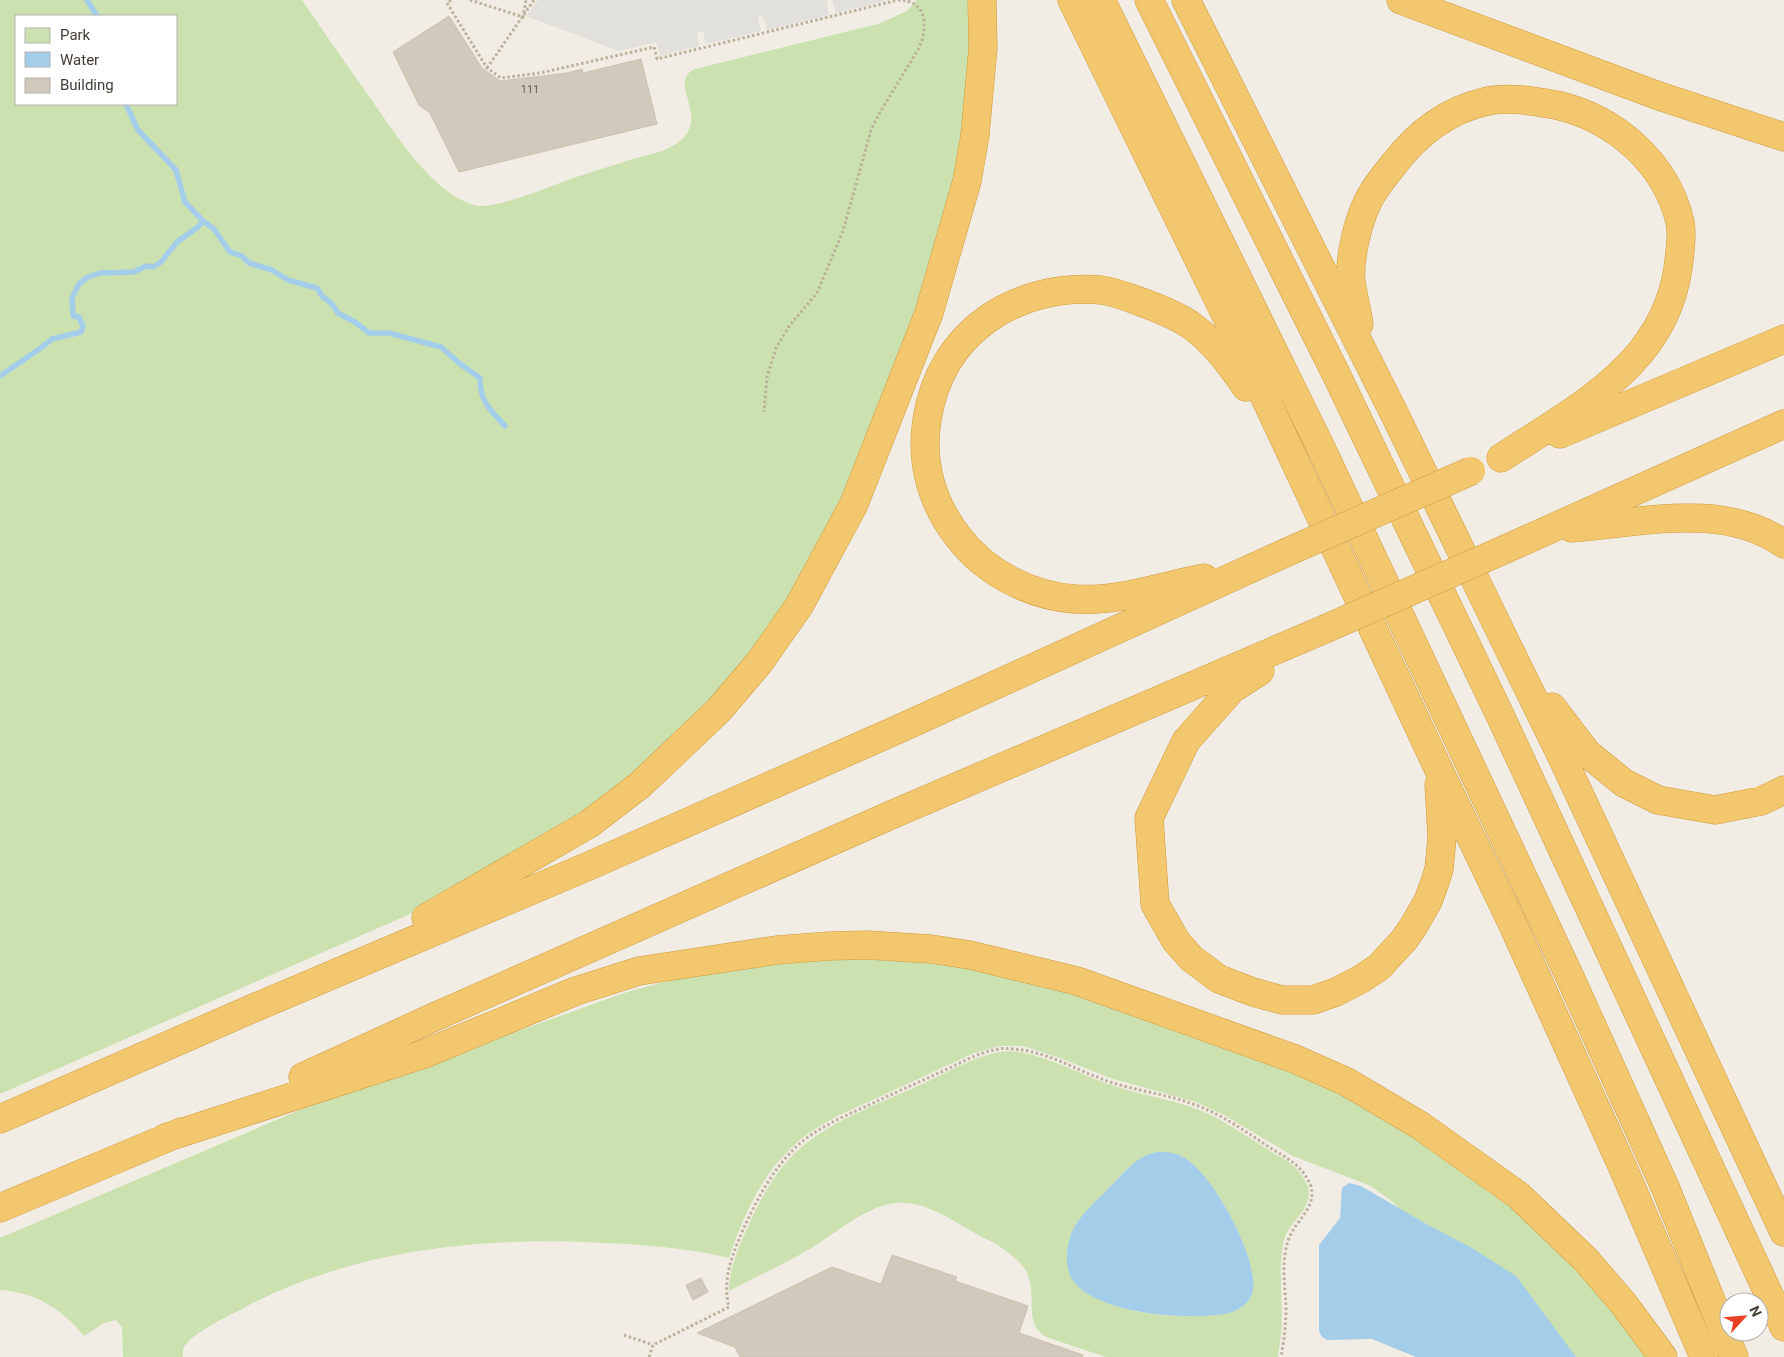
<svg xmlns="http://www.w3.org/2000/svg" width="1784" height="1357" font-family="Roboto,sans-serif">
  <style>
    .green { fill: #cbe2b0; fill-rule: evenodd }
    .parking { fill: #e2e0dc }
    .water { fill: #a4cdea }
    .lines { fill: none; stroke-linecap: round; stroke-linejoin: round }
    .stream { stroke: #a4cdea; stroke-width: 5.5 }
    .building { fill: #d1c9bb; stroke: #ccc0af }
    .highway-casing { stroke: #d19b3f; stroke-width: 29 }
    .path { stroke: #bcb09a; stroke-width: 3; stroke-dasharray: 2.5 2.5; stroke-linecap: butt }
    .highway { stroke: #f2c76e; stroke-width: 28 }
    .highway-bridge-casing { stroke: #d19b3f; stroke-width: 29; stroke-linecap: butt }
    .highway-bridge { stroke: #f2c76e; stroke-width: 28 }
    .labels { text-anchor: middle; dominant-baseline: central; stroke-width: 4; stroke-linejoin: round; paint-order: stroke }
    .number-label { font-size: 11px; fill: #666056 }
  </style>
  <rect width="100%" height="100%" fill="#f1ede4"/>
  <path class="green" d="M0,0H302C325,34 349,68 373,102C391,128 409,155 431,177C443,189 461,203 479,206C499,208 554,185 576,177C595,171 614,165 633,159C648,155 664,152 676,144C714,119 665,82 695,69L878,24L907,11L917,0H972L970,88L947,219L872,437L817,558L719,695L608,798L437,901L408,915L0,1094ZM16,16H176V104H16Z
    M835,959L905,960L943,964L985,970L1068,990L1261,1060L1367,1104L1530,1216L1653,1357H1517L1423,1235L1393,1202L1371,1186L1293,1156L1224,1115L1196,1102L1110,1078L1060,1058L1023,1046H999L974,1053C942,1068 909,1083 877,1098C848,1111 816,1124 792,1147C761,1176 742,1219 729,1258C688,1248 646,1245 605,1243C480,1236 349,1250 238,1311C223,1319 190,1334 183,1349V1357H123L122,1327L116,1320L104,1323L84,1336C62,1309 35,1292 0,1290V1238L309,1106L624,993L678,978L741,966Z
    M1007,1051C1045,1053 1079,1075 1114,1086C1138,1094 1164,1098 1188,1106C1216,1115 1242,1133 1267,1149C1274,1154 1283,1158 1290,1163C1297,1169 1305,1178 1308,1187C1314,1208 1289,1221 1284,1240C1278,1265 1282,1291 1282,1316C1282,1329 1280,1343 1278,1357H1106L1049,1338C1021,1327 1039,1294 1026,1271C1014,1252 990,1241 971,1231C951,1219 928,1204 905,1203C872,1200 837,1233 810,1249C784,1264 756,1277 729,1291C729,1267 740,1244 750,1222C763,1194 780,1164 804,1145C837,1118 884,1102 922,1084C949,1072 977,1054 1007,1051ZM1157,1152C1167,1152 1177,1153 1186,1159C1214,1177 1261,1260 1252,1294C1245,1322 1168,1317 1146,1313C1128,1310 1108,1304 1092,1295C1075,1286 1070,1280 1068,1260C1065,1229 1089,1208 1109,1188C1123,1173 1137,1156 1157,1152Z"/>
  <path class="parking" d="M538,0H827L829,15L767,30L764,18L760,15L758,18L761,31L706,44L703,32L699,31L697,34L699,46L660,56L656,42L619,51L526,16Z
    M832,0H888L836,13Z"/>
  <path class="water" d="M1157,1152C1169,1151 1180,1154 1189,1161C1216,1181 1258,1257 1253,1291C1251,1302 1240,1310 1229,1313C1191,1321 1100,1315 1074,1282C1064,1270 1066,1248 1071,1234C1078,1216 1096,1201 1109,1188C1123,1174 1137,1155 1157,1152Z
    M1349,1183L1361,1186L1428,1225L1472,1248L1516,1276L1576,1357H1416L1372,1339L1327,1340L1322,1337L1319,1331V1245L1340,1218L1342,1188Z"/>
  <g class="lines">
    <path class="stream" d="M87,0L97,16
      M126,104L138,130L176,170L185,202L203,221L214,229L230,252L242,256L249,263L272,270L288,280L317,288L322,296L332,304L338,313L355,322L369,333H389L441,347L459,363L480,378C480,402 490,409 505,426
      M0,376L38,350L52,339L81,332L83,326L79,317L73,316L72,298L79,284L88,277L100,273L134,272L146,266L153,267L161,262L177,242L198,227L203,221"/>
  </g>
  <path class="building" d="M449,16L482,68L500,81L567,73L582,69L583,73L641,59L657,124L459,172L430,113L419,105L393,52Z
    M892,1255L957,1277L955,1281L1028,1306L1019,1333L1083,1355L1082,1357H740L735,1347L697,1333L832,1267L881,1284Z
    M701,1278L708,1292L693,1300L686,1285Z"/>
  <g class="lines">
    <defs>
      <path id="highway" d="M1072,0L1240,344L1445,783L1512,923L1623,1168L1704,1357
        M1101,0L1322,450L1569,975L1665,1187L1734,1357
        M1149,0L1336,374L1499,713L1784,1327
        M1186,0L1394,413L1507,645L1562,757L1784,1232
        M1401,0L1659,96L1784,137
        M1359,324C1357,310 1353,296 1351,282C1349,257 1358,221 1369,199C1376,186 1385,175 1394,164C1417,134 1446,111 1484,102C1507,96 1533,101 1556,105C1614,118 1666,162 1680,222C1682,231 1681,242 1680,251C1677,291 1665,322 1640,353C1602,398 1549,426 1501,458
        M1560,434L1784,339
        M1572,528C1640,523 1723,501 1784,544
        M1508,548L1784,424
        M1204,578C1162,586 1119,602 1075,599C1031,596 986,573 959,538C932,504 920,463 927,420C940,332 1016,283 1101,290C1116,292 1130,298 1144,303C1160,309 1178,316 1192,326C1215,343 1230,364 1246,387
        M1260,671L1232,689L1186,741L1149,818L1155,904L1176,941L1191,958L1219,979L1253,992L1282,1000H1313L1336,992L1361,979L1379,967L1404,940L1413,927L1428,901L1435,882L1439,869L1442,838L1439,785
        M1552,707L1587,753L1624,783L1658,800L1715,810L1761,801L1784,790
        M426,918L589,824L640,785L718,711L759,663L799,606L854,504L929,313L967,181L975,135L983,48L982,0
        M303,1077L432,1018L891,815L1325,629
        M0,1119L249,1010L591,865L901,728L1285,553
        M165,1138L424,1054L576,991L639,971L777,950L830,946L867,945L931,949L970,955L1077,981L1295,1059L1347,1082L1421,1126L1518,1195L1586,1260L1623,1303L1663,1357
        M0,1208L181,1132"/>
    </defs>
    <use href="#highway" class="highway-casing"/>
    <path class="path" d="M451,0L447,3L487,68L501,78L540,73L654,47L657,59L898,0C928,0 928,28 919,48L879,114L871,130L843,231L817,293L790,325L776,348L767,377L764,412
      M470,0L523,17L526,0
      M487,68L534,0
      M624,1335L653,1345
      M649,1357L653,1345L729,1307C722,1280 732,1255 743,1230C756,1201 771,1172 794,1149C815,1128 845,1116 873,1103C905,1088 938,1074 970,1058C984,1052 998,1047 1013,1049C1047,1051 1078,1071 1110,1082C1137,1091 1166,1094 1193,1104C1221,1114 1245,1131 1269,1147C1285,1157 1302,1165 1310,1184C1319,1207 1294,1221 1288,1241C1281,1262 1285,1286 1286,1308C1286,1325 1284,1341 1281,1357"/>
    <use href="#highway" class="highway"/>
    <defs>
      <path id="highway-bridge" d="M1285,553L1471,471
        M1325,629L1508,548"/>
    </defs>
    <use href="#highway-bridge" class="highway-bridge-casing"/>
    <use href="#highway-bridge" class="highway-bridge"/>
  </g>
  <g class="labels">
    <g class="number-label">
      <text x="530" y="89">111</text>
    </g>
  </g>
  <rect x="15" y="15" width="162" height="90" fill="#ffffff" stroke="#b3b1ae"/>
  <rect x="25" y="28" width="25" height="15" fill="#cbe2b0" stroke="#b3b1ae"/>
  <text x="60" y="40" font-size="15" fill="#423d35">Park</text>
  <rect x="25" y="52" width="25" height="15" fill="#a4cdea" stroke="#b3b1ae"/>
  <text x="60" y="65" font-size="15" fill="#423d35">Water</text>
  <rect x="25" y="78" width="25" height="15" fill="#d1c9bb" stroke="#b3b1ae"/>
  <text x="60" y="90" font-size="15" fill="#423d35">Building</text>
  <g transform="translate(1744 1317) rotate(64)"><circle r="24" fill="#ffffff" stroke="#b3b1ae"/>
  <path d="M0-4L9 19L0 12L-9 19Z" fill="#e94123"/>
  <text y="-8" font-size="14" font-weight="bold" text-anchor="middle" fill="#423d35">N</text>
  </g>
</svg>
